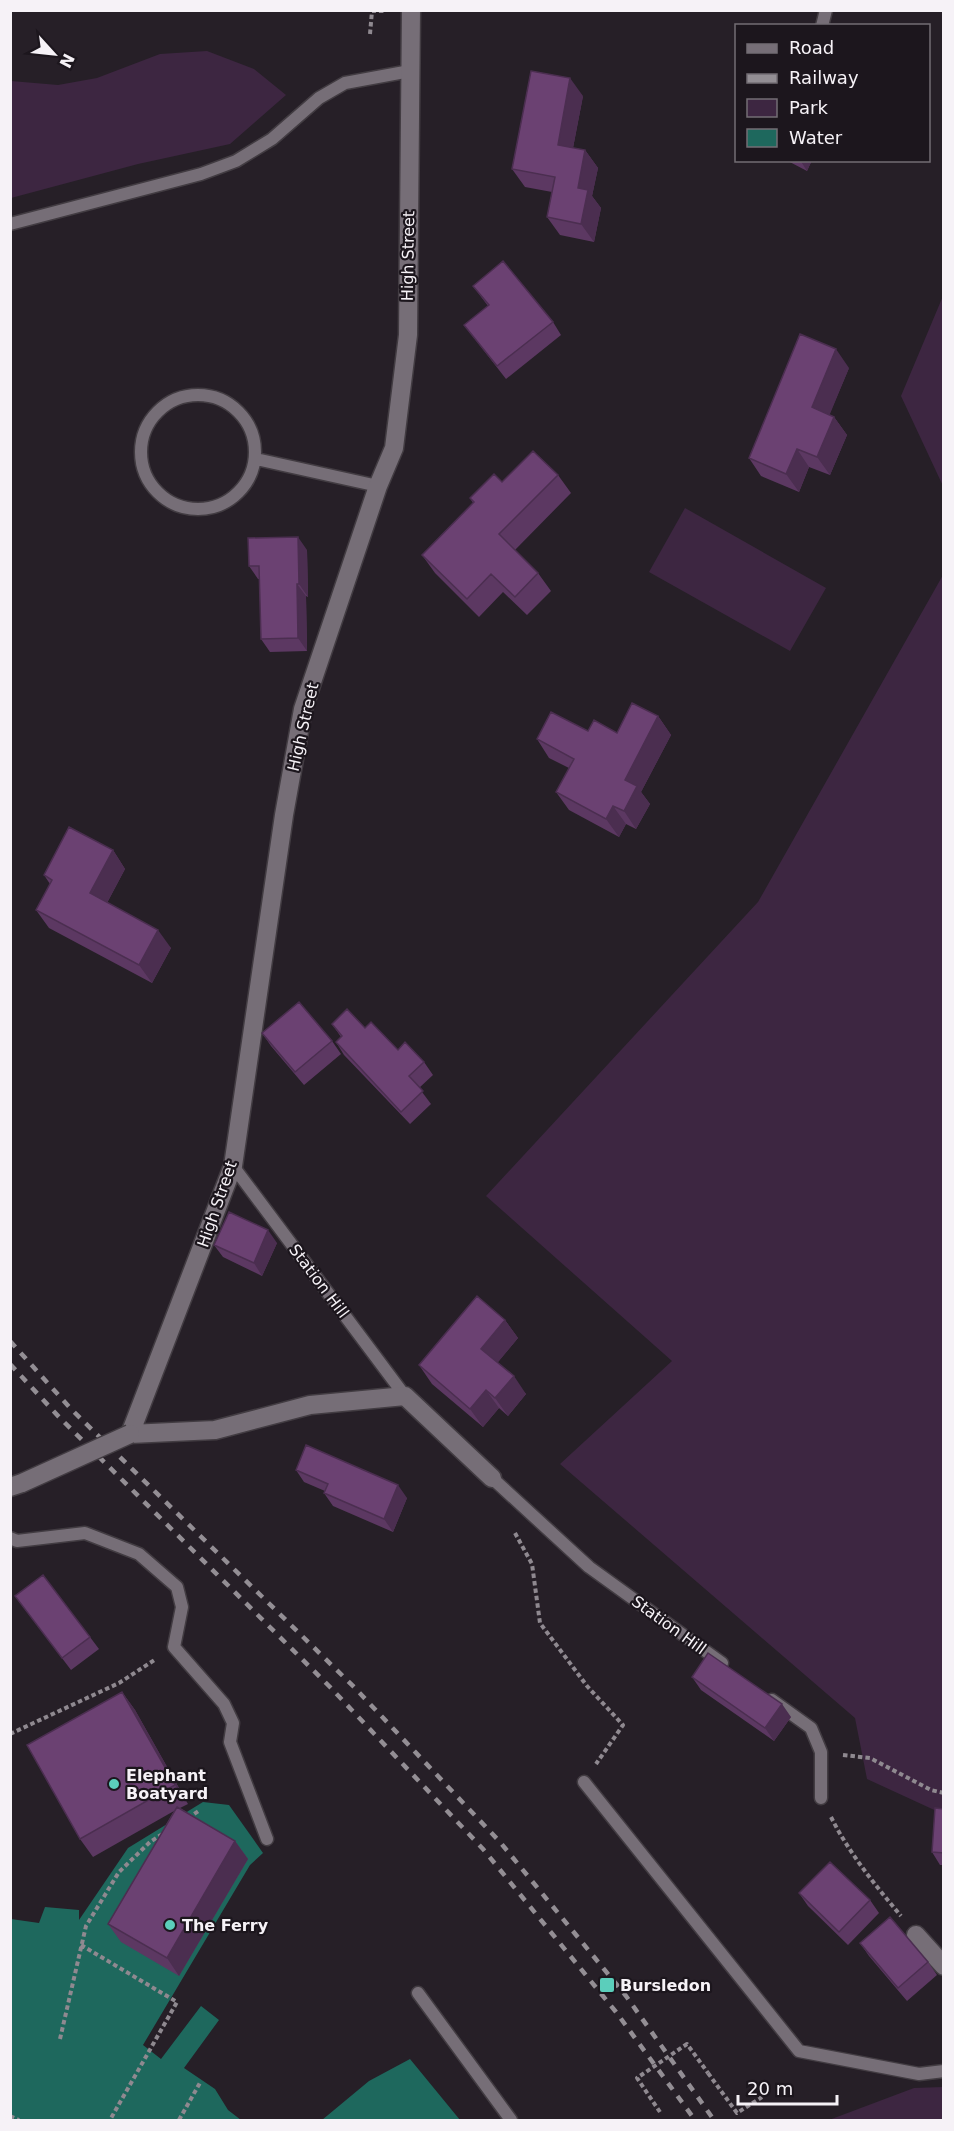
<svg xmlns="http://www.w3.org/2000/svg" width="954" height="2131" font-family="'DejaVu Sans',sans-serif">
  <style>
    .green { fill: #3d2641 }
    .water { fill: #1e685d }
    .lines { fill: none; stroke-linecap: round; stroke-linejoin: round }
    .service-casing { stroke: #423c42; stroke-width: 15 }
    .minor-casing { stroke: #423c42; stroke-width: 21 }
    .path { stroke: #8f8990; stroke-width: 4; stroke-dasharray: 4.5 3; stroke-linecap: butt }
    .service { stroke: #766e77; stroke-width: 12 }
    .minor { stroke: #766e77; stroke-width: 18 }
    .rail { stroke: #938e94; stroke-width: 4.5; stroke-dasharray: 8 8; stroke-linecap: butt }
    .minor-bridge-casing { stroke: #423c42; stroke-width: 21; stroke-linecap: butt }
    .path-bridge { stroke: #8f8990; stroke-width: 4; stroke-dasharray: 4.5 3; stroke-linecap: butt }
    .minor-bridge { stroke: #766e77; stroke-width: 18 }
    .wall { fill: #5c3862 }
    .shaded-wall { fill: #4b2e50 }
    .building { fill: #6b4172; stroke: #4b2e50; stroke-width: 1.5 }
    .poi-dot { fill: #5bcebb; stroke: #1c161d; stroke-width: 2 }
    .labels { text-anchor: middle; dominant-baseline: central; stroke-width: 4.5; stroke-linejoin: round; paint-order: stroke }
    .street-label { font-size: 16px; fill: #f6f2f7; stroke: #1c161d }
    .poi-label { font-size: 16px; font-weight: bold; fill: #f6f2f7; stroke: #1c161d; text-anchor: start }
  </style>
  <rect width="100%" height="100%" fill="#261f27"/>
  <path class="green" d="M207,51L254,69L286,95L230,144L138,164L11,198V81L58,85L97,78L160,54Z
    M943,296V486L901,396Z
    M685,508L826,588L790,651L649,572Z
    M943,575V1814L867,1779L855,1718L560,1464L672,1361L486,1196L758,902Z
    M943,2087V2120H829L914,2088Z"/>
  <path class="water" d="M203,1802L229,1805L263,1853L250,1865L143,2045L161,2059L201,2006L219,2020L184,2068L215,2089L228,2110L241,2120H11V1919L39,1923L45,1907L79,1910V1920L128,1848Z
    M410,2059L460,2120H322L369,2081Z"/>
  <g class="lines">
    <defs>
      <path id="service" d="M822,26L826,10
        M10,224L201,174L236,161L272,139L319,98L345,83L410,71
        M141 452a57 57 0 1 1 114 0a57 57 0 1 1-114 0Z
        M256,459L378,486
        M233,1166L405,1396
        M492,1478L589,1567L722,1663
        M10,1538L17,1541L85,1533L139,1554L177,1587L182,1607L174,1647L224,1704L233,1723L230,1742L267,1839
        M772,1700L811,1728L821,1752V1798
        M584,1782L799,2051L919,2074L944,2071
        M418,1993L511,2120"/>
      <path id="minor" d="M411,10L408,335L394,448L378,486L303,709L284,815L233,1166L130,1434L215,1430L310,1405L405,1396L492,1478
        M10,1487L22,1483
        M916,1935L944,1966"/>
    </defs>
    <use href="#service" class="service-casing"/>
    <use href="#minor" class="minor-casing"/>
    <path class="path" d="M370,34L372,11H386
      M515,1533L532,1564L540,1623L587,1686L623,1725L596,1764
      M10,1734L119,1683L156,1659
      M843,1755L870,1758L931,1790L944,1793
      M831,1817C849,1853 875,1885 901,1916
      M188,1818L200,1810
      M81,1945L177,2002L110,2120
      M60,2039L86,1926L119,1872L150,1842L164,1833
      M708,2073L737,2113L762,2097
      M10,2116L19,2120
      M179,2120L201,2081"/>
    <use href="#service" class="service"/>
    <use href="#minor" class="minor"/>
    <path class="rail" d="M10,1341L71,1409L354,1687L500,1842L626,1996L714,2120
      M10,1364L59,1417L330,1687L483,1849L616,2012L695,2120"/>
    <defs>
      <path id="minor-bridge" d="M22,1483L130,1434"/>
    </defs>
    <use href="#minor-bridge" class="minor-bridge-casing"/>
    <path class="path-bridge" d="M660,2112L637,2078L687,2044L708,2073"/>
    <use href="#minor-bridge" class="minor-bridge"/>
  </g>
  <path class="wall" d="M583,96L573,148L585,150L598,168L592,196L601,208L594,242L560,235L547,217L552,192L525,187L512,169Z
    M786,160H812L807,171Z
    M473,286L553,322L561,335L506,379L464,325L488,306Z
    M849,368L829,415L834,417L847,435L830,475L809,467L799,492L761,476L749,458Z
    M558,475L571,493L515,550L538,573L551,591L527,615L503,592L479,617L435,573L422,555L473,503L470,498L502,482Z
    M307,550L308,597L306,596L307,651L270,652L261,639L260,579H258L249,566Z
    M658,716L671,735L641,792L650,804L636,829L626,824L619,837L569,810L556,792L569,768L549,758L537,739L588,731L617,733Z
    M113,850L125,869L107,903L171,948L152,983L49,928L36,910L50,884L44,875Z
    M332,1024L365,1028L398,1050L424,1062L433,1075L419,1088L431,1104L410,1124L344,1055L336,1042L341,1037Z
    M262,1033L332,1041L341,1054L304,1085L271,1046Z
    M277,1243L262,1276L223,1257L214,1245Z
    M505,1320L518,1338L497,1363L526,1394L508,1416L499,1408L483,1427L432,1384L419,1365Z
    M296,1470L407,1498L393,1532L333,1506L324,1493L325,1491L304,1482Z
    M15,1596L90,1637L99,1649L71,1670Z
    M692,1677L791,1717L774,1741L701,1690Z
    M122,1692L135,1710L188,1804L180,1808L235,1841L248,1859L179,1976L121,1942L108,1924L174,1811L93,1857L80,1839Z
    M944,1809V1865H940L932,1852Z
    M799,1893L870,1900L879,1913L848,1945L808,1906Z
    M860,1943L928,1962L937,1975L907,2001L869,1956Z"/>
  <path class="shaded-wall" d="M570,78L583,96L570,163L558,145Z
    M585,150L598,168L592,196L601,208L594,242L581,224L578,188Z
    M800,160H812L807,171Z
    M836,349L849,368L825,426L812,407Z
    M834,417L847,435L830,475L817,457Z
    M797,449L809,467L799,492L786,474Z
    M298,537L307,550L308,597L299,584Z
    M297,584L306,596L307,651L298,638Z
    M658,716L671,735L641,792L650,804L636,829L624,811L625,780Z
    M613,806L626,824L619,837L606,819Z
    M113,850L125,869L102,912L90,893Z
    M158,930L171,948L152,983L139,965Z
    M268,1230L277,1243L262,1276L254,1263Z
    M505,1320L518,1338L494,1367L481,1349Z
    M514,1376L526,1394L508,1416L495,1398Z
    M486,1390L499,1408L483,1427L470,1409Z
    M398,1485L407,1498L393,1532L384,1519Z
    M122,1692L135,1710L188,1804L175,1785Z
    M782,1704L791,1717L774,1741L765,1728Z
    M235,1841L248,1859L179,1976L167,1958Z"/>
  <path class="building" d="M531,71L570,78L558,145L585,150L578,188L588,190L581,224L547,217L555,177L512,169Z
    M503,261L553,322L497,366L464,325L489,305L473,286Z
    M800,334L836,349L812,407L834,417L817,457L797,449L786,474L749,458Z
    M533,451L558,475L499,534L538,573L515,597L491,574L467,599L422,555L474,502L470,498L494,474L502,482Z
    M298,537L299,584H297L298,638L261,639L259,566H249L248,538Z
    M632,703L658,716L625,780L637,786L624,811L613,806L606,819L556,792L574,759L537,739L551,712L588,731L594,720L617,733Z
    M69,827L113,850L90,893L158,930L139,965L36,910L52,880L44,875Z
    M299,1002L332,1041L295,1072L262,1033Z
    M347,1009L365,1028L371,1022L398,1050L405,1042L424,1062L409,1076L423,1091L401,1112L336,1042L342,1036L332,1024Z
    M229,1212L268,1230L254,1263L214,1245Z
    M477,1296L505,1320L481,1349L514,1376L495,1398L486,1390L470,1409L419,1365Z
    M306,1445L398,1485L384,1519L324,1493L328,1484L296,1470Z
    M43,1575L90,1637L62,1658L15,1596Z
    M708,1653L782,1704L765,1728L692,1677Z
    M122,1692L175,1785L80,1839L27,1745Z
    M177,1807L235,1841L167,1958L108,1924Z
    M935,1808L944,1809V1853L932,1852Z
    M830,1862L870,1900L839,1932L799,1893Z
    M890,1917L928,1962L898,1988L860,1943Z"/>
  <g class="poi-dot">
    <circle cx="114" cy="1784" r="6"/>
    <circle cx="170" cy="1925" r="6"/>
    <rect x="599" y="1977" width="16" height="16" rx="3"/>
  </g>
  <g class="labels">
    <g class="street-label">
      <text transform="translate(408 256) rotate(-89)">High Street</text>
      <text transform="translate(303 727) rotate(-77)">High Street</text>
      <text transform="translate(217 1204) rotate(-71)">High Street</text>
      <text transform="translate(319 1281) rotate(53)">Station Hill</text>
      <text transform="translate(669 1625) rotate(36)">Station Hill</text>
    </g>
    <g class="poi-label">
      <text x="126" y="1775">Elephant<tspan x="126" dy="18">Boatyard</tspan></text>
      <text x="182" y="1925">The Ferry</text>
      <text x="620" y="1985">Bursledon</text>
    </g>
  </g>
  <rect width="954" height="2131" fill="none" stroke="#f6f2f7" stroke-width="24"/>
  <rect x="735" y="24" width="195" height="138" fill="#1c161d" stroke="#736e74" stroke-width="1.5"/>
  <rect x="747" y="44" width="30" height="9" fill="#766e77" stroke="#736e74" stroke-width="1.5"/>
  <text x="789" y="54" font-size="18" fill="#f6f2f7">Road</text>
  <rect x="747" y="74" width="30" height="9" fill="#938e94" stroke="#736e74" stroke-width="1.5"/>
  <text x="789" y="84" font-size="18" fill="#f6f2f7">Railway</text>
  <rect x="747" y="99" width="30" height="18" fill="#3d2641" stroke="#736e74" stroke-width="1.5"/>
  <text x="789" y="114" font-size="18" fill="#f6f2f7">Park</text>
  <rect x="747" y="129" width="30" height="18" fill="#1e685d" stroke="#736e74" stroke-width="1.5"/>
  <text x="789" y="144" font-size="18" fill="#f6f2f7">Water</text>
  <g transform="translate(54 54) rotate(117)" stroke="#1c161d" stroke-width="4.5" paint-order="stroke">
  <path d="M0-4.5L10 22L0 15L-10 22Z" fill="#f6f2f7"/>
  <text y="-9" font-size="16" font-weight="bold" text-anchor="middle" fill="#f6f2f7">N</text>
  </g>
  <path d="M738 2095v9h99v-9" fill="none" stroke="#f6f2f7" stroke-width="3"/>
  <text x="747" y="2095" font-size="18" fill="#f6f2f7" stroke="#1c161d" stroke-width="4.5" paint-order="stroke">20 m</text>
</svg>
